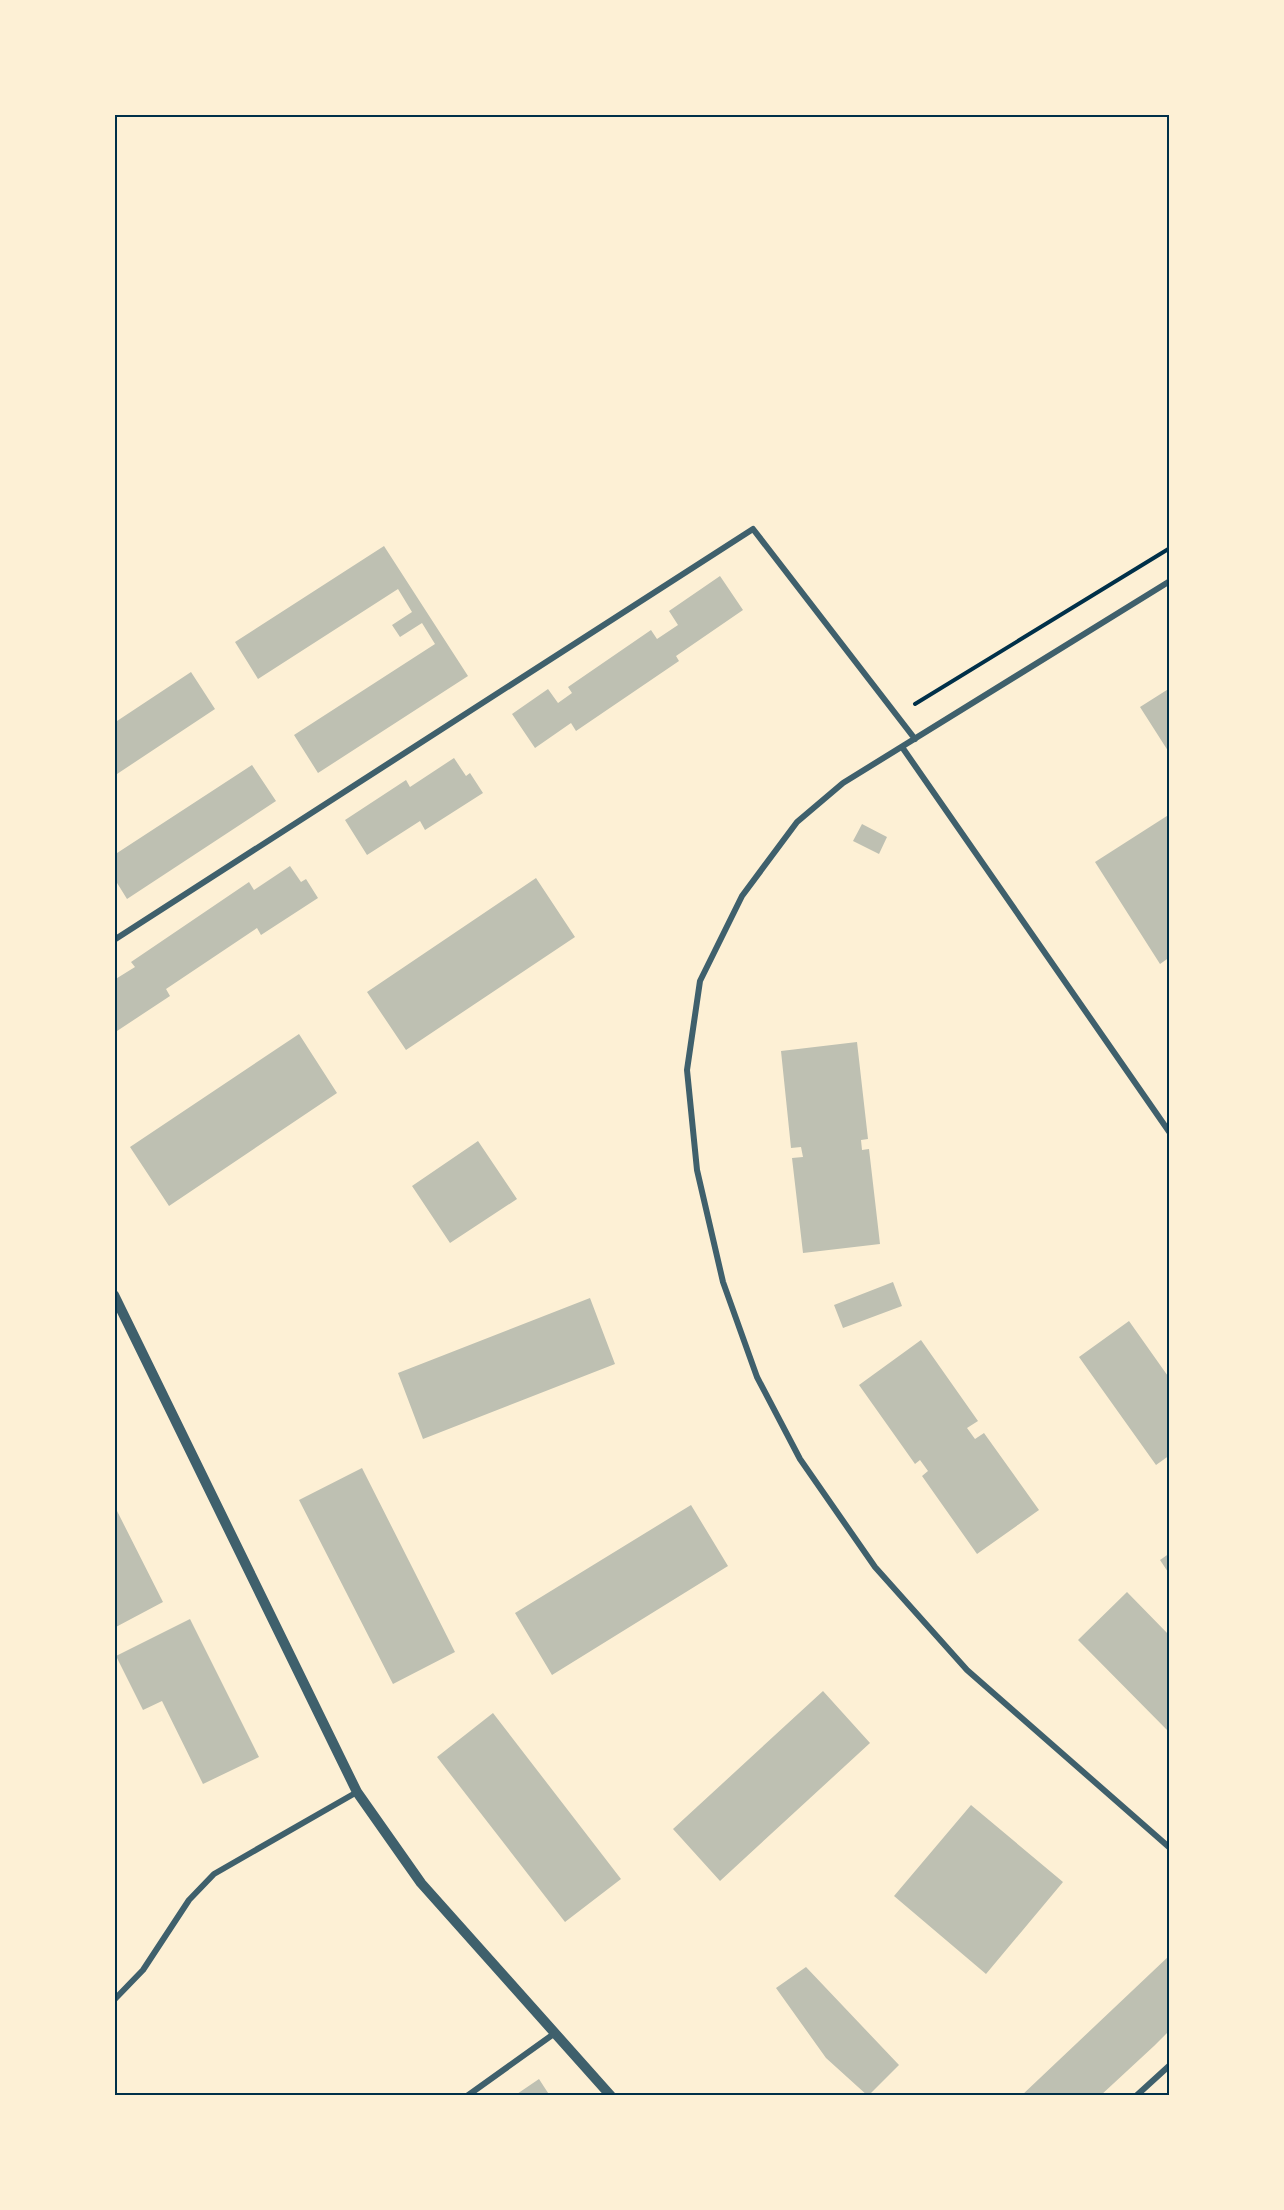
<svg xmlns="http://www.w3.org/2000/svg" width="1284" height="2210" font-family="Mulish,sans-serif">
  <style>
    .building { fill: #bec0b2 }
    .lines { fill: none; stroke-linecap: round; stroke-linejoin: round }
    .path { stroke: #003049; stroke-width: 4 }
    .minor { stroke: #3f606c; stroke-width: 6 }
    .tertiary { stroke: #3f606c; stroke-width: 10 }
    .neatline { fill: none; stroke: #003049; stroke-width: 2 }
  </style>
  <rect width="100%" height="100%" fill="#fdf0d5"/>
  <path class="building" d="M384,546L468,676L318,773L294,735L435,644L422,623L400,637L392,625L412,612L398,589L258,679L235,642Z
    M720,576L743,610L676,656L679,661L576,731L571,723L535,748L512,714L548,689L558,703L572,693L568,687L651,630L657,639L678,625L669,611Z
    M191,672L215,709L114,776V723Z
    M1170,688V754L1140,707Z
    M454,758L466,776L470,773L483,793L425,830L420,821L367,855L345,820L406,780L410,787Z
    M252,765L276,801L127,899L114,878V855Z
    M1170,814V957L1160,964L1095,862Z
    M862,824L887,837L879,854L853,841Z
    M290,866L301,882L306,879L318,898L261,935L257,928L166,989L170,996L114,1033V980L135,967L131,962L249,882L254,890Z
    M536,878L575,937L406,1050L367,992Z
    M299,1034L337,1093L169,1206L130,1147Z
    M857,1042L868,1139L861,1140L862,1150L869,1149L880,1244L803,1253L792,1158L803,1157L801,1147L791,1148L781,1051Z
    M478,1141L517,1199L450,1243L412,1186Z
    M893,1282L902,1306L843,1328L834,1305Z
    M590,1298L615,1364L423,1439L398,1373Z
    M1129,1321L1170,1379V1455L1156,1465L1079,1357Z
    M921,1340L978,1421L967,1428L975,1439L984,1433L1039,1510L977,1554L922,1476L928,1471L920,1460L915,1464L859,1385Z
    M362,1468L455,1652L393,1684L299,1500Z
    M114,1505L163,1602L114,1628Z
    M691,1505L728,1566L552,1675L515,1613Z
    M1170,1553V1575L1160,1560Z
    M1127,1592L1170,1636V1733L1078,1640Z
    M190,1619L259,1757L203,1784L162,1701L143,1710L116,1656Z
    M823,1691L870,1743L720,1881L673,1829Z
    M493,1713L621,1879L565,1922L437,1757Z
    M971,1805L1063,1882L986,1974L894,1896Z
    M1170,1955V2030L1154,2046L1100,2096H1021Z
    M806,1967L899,2065L868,2096L826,2058L776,1988Z
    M539,2079L550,2096H514Z"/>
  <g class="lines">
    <path class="path" d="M915,704L1170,548"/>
    <path class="minor" d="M1170,581L843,783L797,822L742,896L700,981L687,1070L697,1170L723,1282L757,1377L800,1459L875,1567L967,1670L1170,1848
      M902,747L1170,1133
      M114,940L753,529L915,739
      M114,2000L143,1970L189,1900L214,1874L357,1792
      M467,2096L555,2033
      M1136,2096L1170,2065"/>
    <path class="tertiary" d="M114,1295L357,1792L421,1883L611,2096"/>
  </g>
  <rect width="1284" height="2210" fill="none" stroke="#fdf0d5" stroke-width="231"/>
  <rect x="116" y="116" width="1052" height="1978" class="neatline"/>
</svg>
